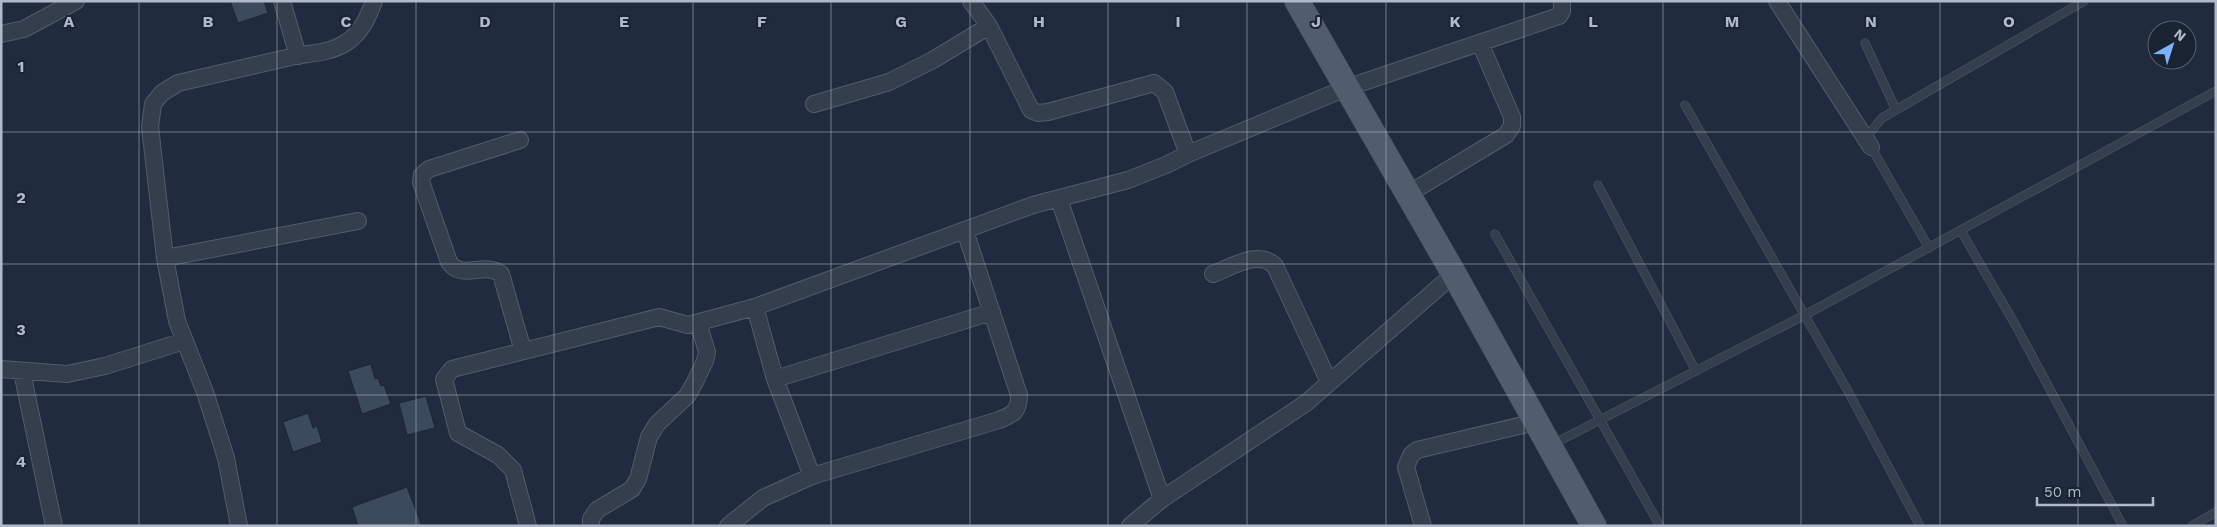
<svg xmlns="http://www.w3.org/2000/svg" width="2217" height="527" font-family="'Work Sans',sans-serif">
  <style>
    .building { fill: #3b4a5d; stroke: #1b2534 }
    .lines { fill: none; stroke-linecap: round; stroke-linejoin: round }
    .service-casing { stroke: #525c6b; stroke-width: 9 }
    .minor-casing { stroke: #525c6b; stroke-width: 18 }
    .primary-casing { stroke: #3d4756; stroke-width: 26 }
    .service { stroke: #343e4d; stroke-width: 8 }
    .minor { stroke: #343e4d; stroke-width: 16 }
    .primary { stroke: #515d6d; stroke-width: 25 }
    .grid { fill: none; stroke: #afb9c9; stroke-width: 1; stroke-opacity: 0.55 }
    .grid-label { font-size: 16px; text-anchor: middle; font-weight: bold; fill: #afb9c9; stroke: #192332; stroke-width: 4; stroke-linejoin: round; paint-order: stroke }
  </style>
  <rect width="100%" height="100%" fill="#202c3d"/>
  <path class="building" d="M230,1H264L268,13L238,23Z
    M371,364L375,379L378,378L381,386L384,385L391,404L362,414L348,371Z
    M426,396L435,428L407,435L399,403Z
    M308,413L313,428L317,426L322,442L293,452L283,422Z
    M407,487L422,526H358L352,507Z"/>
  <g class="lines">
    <defs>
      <path id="service" d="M1865,43L1896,110
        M1685,105L1849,393L1920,526
        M1598,185L1696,371
        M1961,231L2016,326L2123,526
        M1495,234L1660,526
        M1929,248L1871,147L1869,134L1882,118L2084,1
        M1553,444L1805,315L2216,91
        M2192,526L2216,512"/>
      <path id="minor" d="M282,1L298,56
        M971,1L989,26L1031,110L1038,113L1048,112L1154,83L1165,92L1188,154
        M1777,1L1871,147
        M1,34L24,29L76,1
        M814,104L889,82L933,60L989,26
        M520,140L429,169L422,175L421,182L449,262C462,281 484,261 501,274L523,351
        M1408,194L1506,135L1512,126V117L1480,43
        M1059,199L1162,499
        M165,258L358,221
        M1213,274C1232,267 1259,249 1275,266L1329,382
        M755,307L775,379L812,476
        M1,369L67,374L105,366L184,341
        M22,372L54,526
        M775,379L992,312
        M239,526L226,458L205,392L177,321L165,258L150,127L153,104L162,93L178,83C217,74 256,65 295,56C312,53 331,53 347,42C362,32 368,17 374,1
        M528,526L513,470L498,455L458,433L444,379L452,369L659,317L688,325L755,307L1033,205L1128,180L1166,165L1188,154L1346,88L1559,16L1562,11V1
        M591,526V519L597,510L632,489L638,479L649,437L657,424L687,396L695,382L705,361L707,352L698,322
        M728,526L763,498L812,476L999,420C1013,415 1019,411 1019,395L965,231
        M1130,526L1162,499L1306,403L1454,274
        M1423,526L1406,467L1411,455L1417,450L1536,422"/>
      <path id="primary" d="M1297,1L1454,274L1594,526"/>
    </defs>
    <use href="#service" class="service-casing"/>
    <use href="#minor" class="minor-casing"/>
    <use href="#primary" class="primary-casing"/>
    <use href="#service" class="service"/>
    <use href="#minor" class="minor"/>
    <use href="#primary" class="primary"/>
  </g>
  <path class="grid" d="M139,1V526M277,1V526M416,1V526M554,1V526M693,1V526M831,1V526M970,1V526M1108,1V526M1247,1V526M1386,1V526M1524,1V526M1663,1V526M1801,1V526M1940,1V526M2078,1V526M1,132H2216M1,264H2216M1,395H2216"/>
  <g class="grid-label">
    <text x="69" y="27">A</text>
    <text x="208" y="27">B</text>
    <text x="346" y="27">C</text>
    <text x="485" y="27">D</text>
    <text x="624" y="27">E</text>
    <text x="762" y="27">F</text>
    <text x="901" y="27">G</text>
    <text x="1039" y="27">H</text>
    <text x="1178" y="27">I</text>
    <text x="1316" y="27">J</text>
    <text x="1455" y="27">K</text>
    <text x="1593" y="27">L</text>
    <text x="1732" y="27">M</text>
    <text x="1871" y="27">N</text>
    <text x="2009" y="27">O</text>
    <text x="21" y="72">1</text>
    <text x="21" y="203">2</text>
    <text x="21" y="335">3</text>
    <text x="21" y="467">4</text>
  </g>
  <rect width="2217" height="527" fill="none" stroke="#afb9c9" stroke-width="5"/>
  <g transform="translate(2172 45) rotate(39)"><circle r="24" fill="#192332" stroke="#555f6e"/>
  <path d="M0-4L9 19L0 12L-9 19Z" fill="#7eb1ff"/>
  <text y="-8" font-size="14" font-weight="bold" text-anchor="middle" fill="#afb9c9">N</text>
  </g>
  <path d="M2037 497v8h116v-8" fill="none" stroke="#afb9c9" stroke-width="2.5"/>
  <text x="2044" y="497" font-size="15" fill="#afb9c9" stroke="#192332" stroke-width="4" paint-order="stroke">50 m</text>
</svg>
